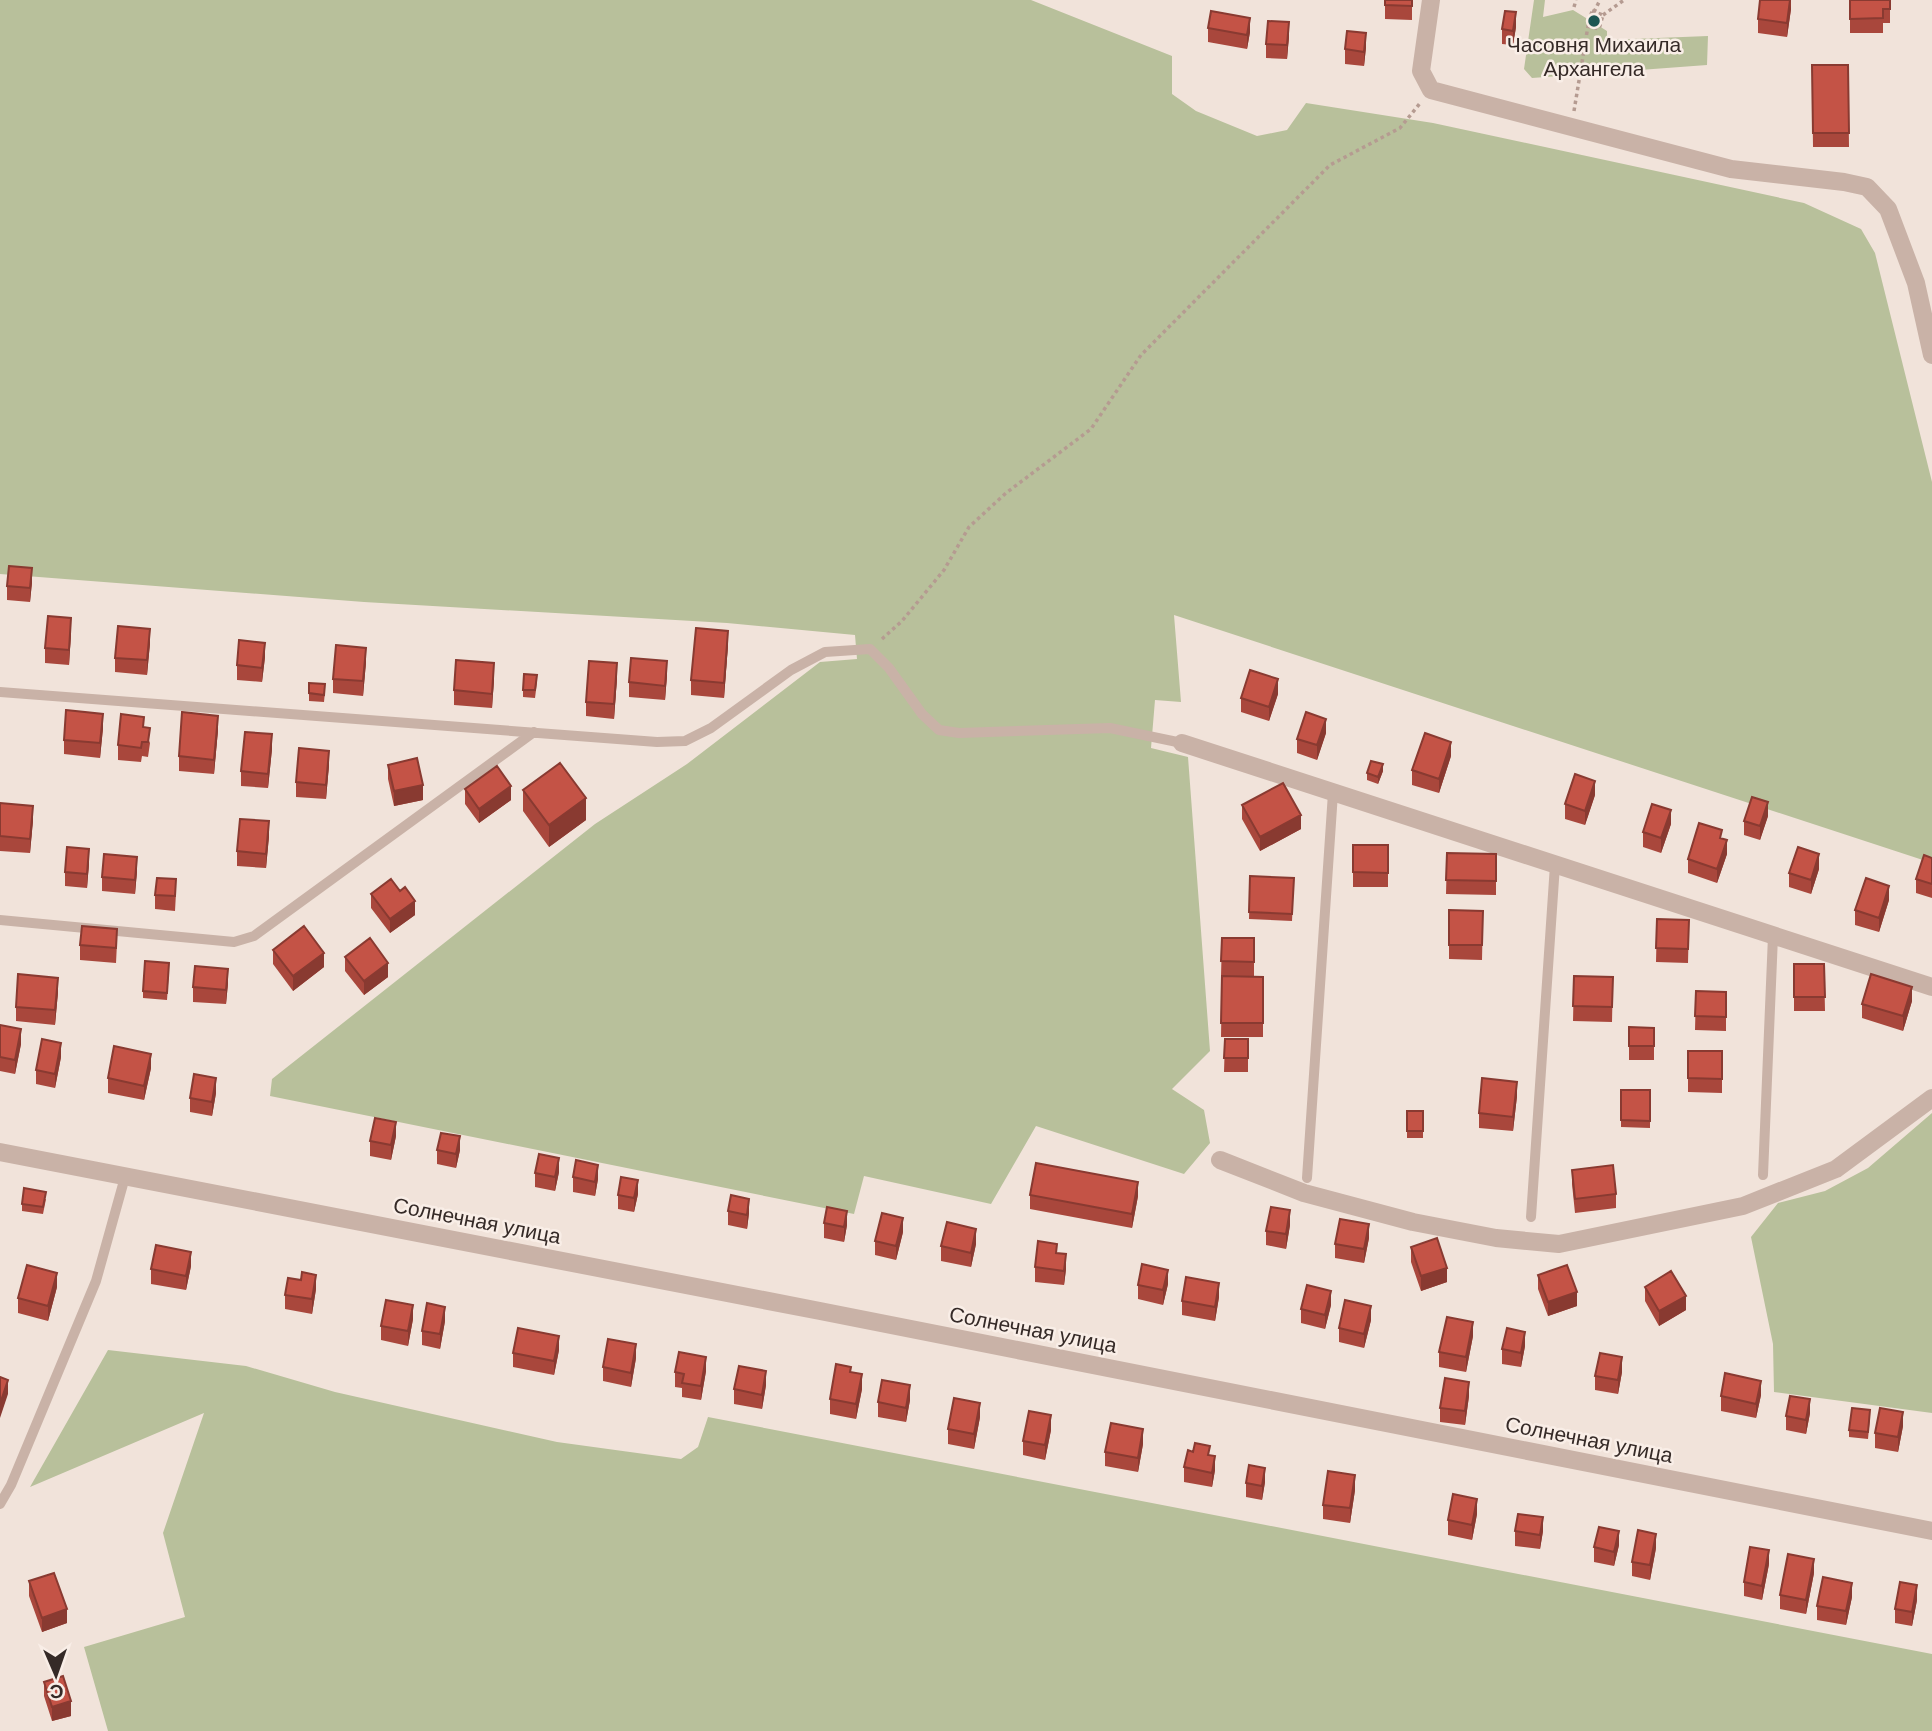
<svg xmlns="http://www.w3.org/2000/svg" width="1932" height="1731" font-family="'DM Sans',sans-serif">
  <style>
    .green { fill: #b8c09b }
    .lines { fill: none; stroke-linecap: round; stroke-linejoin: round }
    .path { stroke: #b59b91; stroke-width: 3.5; stroke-dasharray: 3.5 3.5; stroke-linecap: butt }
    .lane { stroke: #c9b2a7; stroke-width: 10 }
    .street { stroke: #c9b2a7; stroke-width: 18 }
    .wall { fill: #a9473c }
    .shaded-wall { fill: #893a31 }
    .building { fill: #c45346; stroke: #893a31; stroke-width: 2 }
    .poi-dot { fill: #1d5652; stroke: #f9eee7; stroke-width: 2.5 }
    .labels { text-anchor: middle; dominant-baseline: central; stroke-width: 5; stroke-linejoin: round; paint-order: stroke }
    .poi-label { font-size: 21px; fill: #352a27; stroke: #f9eee7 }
    .street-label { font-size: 21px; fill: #352a27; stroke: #f9eee7 }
  </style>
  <rect width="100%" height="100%" fill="#f1e3da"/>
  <path class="green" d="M0,0H1031L1172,56V94L1196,111L1257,136L1287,130L1306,103L1433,123L1804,203L1861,229L1875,253L1932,482V863L1174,615L1181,702L1155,700L1151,748L1188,757L1210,1051L1172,1089L1204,1110L1210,1143L1184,1174L1036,1126L991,1204L864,1176L854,1214L270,1096L272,1079L595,824L687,764L820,662L857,659L855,635L727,623L364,602L0,574Z
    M1534,0H1545L1543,17L1573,10L1607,31V40L1708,36L1707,65L1532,78L1524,69Z
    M1932,1113V1413L1774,1392L1773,1344L1751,1237L1778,1203L1825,1191L1868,1168Z
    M108,1350L246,1366L335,1392L557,1442L681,1459L698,1447L708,1417L1932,1654V1731H108L84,1647L185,1617L163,1533L204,1413L30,1487Z"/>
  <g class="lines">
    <path class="path" d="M1574,7L1576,0
      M1592,11L1603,15L1599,29L1588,26Z
      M1594,12L1600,0
      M1603,15L1624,0
      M1574,111L1588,26
      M882,639L902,621L944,570L969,527L1006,493L1091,429L1141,355L1330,165L1400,128L1421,102"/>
    <path class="lane" d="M0,692L657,742L685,741L711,728L791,670L825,652L870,649L889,668L922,714L939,730L959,733L1110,728L1182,743
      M0,920L234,942L254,936L534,732
      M1763,1175L1773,936
      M1307,1178L1333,793
      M1531,1217L1555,865
      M0,1504L11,1485L96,1281L125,1177"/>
    <path class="street" d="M1431,0L1421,71L1431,90L1731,169L1844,182L1867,187L1888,209L1916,283L1932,355
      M1182,743L1932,987
      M0,1152L820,1311L1932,1531
      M1220,1160L1304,1193L1413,1222L1496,1238L1559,1244L1743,1206L1836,1169L1932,1098"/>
  </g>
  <path class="wall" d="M1385,0H1412V20L1385,19Z
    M1791,0V9L1787,37L1758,33V19Z
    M1850,0H1890V23H1883V33H1850Z
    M1516,27L1513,45L1502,44V29Z
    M1208,28L1250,32L1247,49L1208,42Z
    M1289,36L1287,59L1266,58V44Z
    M1366,47L1364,66L1345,64V49Z
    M1812,65H1848L1849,147H1813Z
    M32,582L30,602L7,600V586Z
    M71,632L69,665L45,663V648Z
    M150,643L147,675L115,672V658Z
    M728,645L724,698L691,695V680Z
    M265,657L262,682L237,680V665Z
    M366,662L363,696L333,693V679Z
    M667,675L665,700L629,697V682Z
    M494,678L492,708L454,705V690Z
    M617,678L614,719L586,716V702Z
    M537,682L535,698L523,697V690Z
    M325,691L324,702L309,701V693Z
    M1278,694L1269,721L1241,712V698Z
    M103,728L100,758L64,754V740Z
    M144,728L150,743L148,757L142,756L141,762L118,760V745Z
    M218,730L214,774L179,771V756Z
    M1326,733L1317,760L1297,753V739Z
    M272,749L268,788L241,786V771Z
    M1451,756L1439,793L1412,785V770Z
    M329,765L326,799L296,797V782Z
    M388,765L423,800L394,806L388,779Z
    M1383,771L1378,784L1367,780V773Z
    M465,789L511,800L479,823L465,804Z
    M523,790L586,820L549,847L523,811Z
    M1595,795L1585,825L1565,819V804Z
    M0,803L33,820L30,853L0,851Z
    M1242,805L1301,829L1260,851L1242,819Z
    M1768,816L1760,840L1744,835V821Z
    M1671,824L1661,853L1643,847V832Z
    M269,836L266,868L237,866V851Z
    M1353,845H1388V887H1353Z
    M1447,853L1496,854V895L1446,894Z
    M1727,854L1717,883L1688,873V859Z
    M1932,858V898L1916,893V879Z
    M89,863L87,888L65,886V872Z
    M1819,869L1811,894L1789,887V873Z
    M137,871L135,894L102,891V877Z
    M1250,876L1294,878L1292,921L1249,919Z
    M176,893L175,911L155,909V895Z
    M371,894L415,915L390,933L371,908Z
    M1889,900L1879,932L1855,925V910Z
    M1449,910L1483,911L1482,960L1449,959Z
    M1657,919L1689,920L1688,963L1656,962Z
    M1222,938H1254V976H1221Z
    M117,943L116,963L80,960V945Z
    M273,950L324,967L293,991L273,964Z
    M345,957L388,977L364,995L345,971Z
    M1794,964H1824L1825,1011H1794Z
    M169,970L167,1000L143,998V991Z
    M1222,976L1263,977V1037H1221Z
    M1574,976L1613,977L1612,1022L1573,1021Z
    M228,983L226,1004L193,1002V987Z
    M1696,991L1726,992V1031L1695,1030Z
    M58,992L55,1025L16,1021V1007Z
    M1912,1001L1903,1031L1862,1018V1004Z
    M0,1025L21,1044L15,1074L0,1071Z
    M1629,1027L1654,1028V1060H1629Z
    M1225,1039H1248V1072H1224Z
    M1688,1051H1722V1093L1688,1092Z
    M61,1057L55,1088L36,1084V1070Z
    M151,1068L144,1100L108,1093V1078Z
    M1621,1090H1650V1128L1621,1127Z
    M216,1093L212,1116L190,1112V1098Z
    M1517,1096L1513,1131L1479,1128V1113Z
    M1407,1111H1423V1138H1407Z
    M396,1136L391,1160L370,1156V1141Z
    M437,1150H460L456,1168L437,1164Z
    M1572,1170L1616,1194V1208L1575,1213L1572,1184Z
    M559,1172L555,1191L535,1187V1173Z
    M573,1177L598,1179L595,1196L573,1192Z
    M638,1194L634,1212L618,1209V1195Z
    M1030,1195L1138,1196L1132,1228L1030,1209Z
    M46,1199L43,1214L22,1211V1204Z
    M728,1211L749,1213L747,1229L728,1225Z
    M824,1223L847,1225L844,1242L824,1238Z
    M1290,1225L1286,1249L1266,1245V1231Z
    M903,1232L896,1260L875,1255V1241Z
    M1369,1238L1364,1263L1335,1258V1244Z
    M976,1244L971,1267L941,1261V1246Z
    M1411,1247L1447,1282L1421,1291L1411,1262Z
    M1057,1253L1066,1269L1064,1285L1035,1282V1267Z
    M191,1266L186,1290L151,1284V1269Z
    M1538,1275L1577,1306L1548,1316L1538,1289Z
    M1168,1284L1163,1305L1138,1299V1285Z
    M57,1287L48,1321L18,1313V1298Z
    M1645,1287L1686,1310L1659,1326L1645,1301Z
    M316,1289L312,1314L285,1309V1295Z
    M1219,1297L1215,1321L1182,1315V1301Z
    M1331,1305L1325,1329L1301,1323V1309Z
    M413,1319L408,1346L381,1340V1326Z
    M1371,1320L1364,1348L1339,1342V1328Z
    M445,1321L440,1349L422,1345V1331Z
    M1473,1336L1466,1372L1439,1367V1352Z
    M1525,1346L1521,1367L1502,1364V1349Z
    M559,1350L554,1375L513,1367V1353Z
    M636,1358L631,1387L603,1381V1367Z
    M706,1371L701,1400L682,1397V1388L675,1387V1372Z
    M851,1372L862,1389L856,1419L830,1414V1399Z
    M1622,1372L1618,1394L1595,1390V1376Z
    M766,1385L762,1409L734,1404V1389Z
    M1761,1395L1756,1418L1721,1411V1396Z
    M1469,1396L1465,1425L1440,1422V1408Z
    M910,1400L906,1422L878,1417V1402Z
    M1810,1413L1806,1434L1786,1430V1416Z
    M980,1417L974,1449L948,1444V1429Z
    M1870,1417L1868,1439L1849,1437V1430Z
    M1903,1426L1898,1452L1875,1448V1433Z
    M1051,1430L1045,1460L1023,1455V1441Z
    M1143,1444L1138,1472L1105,1466V1452Z
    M1210,1455L1215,1470L1212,1487L1184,1482V1467Z
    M1265,1482L1262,1500L1246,1497V1483Z
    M1355,1490L1350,1523L1323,1519V1505Z
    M1477,1514L1472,1540L1448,1535V1520Z
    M1515,1531H1543L1540,1549L1515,1546Z
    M1619,1545L1614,1566L1594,1562V1547Z
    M1656,1548L1650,1580L1632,1576V1562Z
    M1769,1564L1762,1600L1744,1596V1582Z
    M1814,1573L1806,1614L1780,1609V1595Z
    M29,1581L67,1623L42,1632L29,1596Z
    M1852,1597L1846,1625L1817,1620V1606Z
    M1917,1600L1912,1626L1895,1623V1609Z
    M44,1682L71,1716L52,1721L44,1696Z"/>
  <path class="shaded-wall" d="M1790,0L1791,9L1787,37V23Z
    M1516,12V27L1513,45V31Z
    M1250,18V32L1247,49V35Z
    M1289,22V36L1287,59V45Z
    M1366,33V47L1364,66V52Z
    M32,568V582L30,602V588Z
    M71,618V632L69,665V650Z
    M150,629V643L147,675V660Z
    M728,631V645L724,698V683Z
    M265,643V657L262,682V668Z
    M366,648V662L363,696V681Z
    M667,661V675L665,700V686Z
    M494,663V678L492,708V694Z
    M617,663V678L614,719V704Z
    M1278,679V694L1269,721V707Z
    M103,714V728L100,758V743Z
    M218,716V730L214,774V760Z
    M1326,719V733L1317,760V745Z
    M272,734V749L268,788V774Z
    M1451,742V756L1439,793V779Z
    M329,751V765L326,799V785Z
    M1383,764V771L1378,784V777Z
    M1595,781V795L1585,825V811Z
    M423,785V800L394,806V791Z
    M511,786V800L479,823V809Z
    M586,798V820L549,847V825Z
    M1768,802V816L1760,840V826Z
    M33,806V820L30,853V839Z
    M1671,810V824L1661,853V838Z
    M1301,815V829L1260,851V837Z
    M269,821V836L266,868V854Z
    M1727,840V854L1717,883V869Z
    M89,849V863L87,888V874Z
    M1819,854V869L1811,894V880Z
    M137,857V871L135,894V880Z
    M1889,886V900L1879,932V918Z
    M415,901V915L390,933V919Z
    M324,953V967L293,991V976Z
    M388,963V977L364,995V981Z
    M228,969V983L226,1004V990Z
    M58,978V992L55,1025V1010Z
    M1912,987V1001L1903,1031V1016Z
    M21,1029V1044L15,1074V1060Z
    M61,1043V1057L55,1088V1074Z
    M151,1054V1068L144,1100V1086Z
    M216,1078V1093L212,1116V1102Z
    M1517,1082V1096L1513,1131V1117Z
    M396,1122V1136L391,1160V1145Z
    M460,1136V1150L456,1168V1154Z
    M559,1158V1172L555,1191V1177Z
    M598,1165V1179L595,1196V1182Z
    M638,1180V1194L634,1212V1198Z
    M1138,1182V1196L1132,1228V1214Z
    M749,1199V1213L747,1229V1215Z
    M1290,1210V1225L1286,1249V1234Z
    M847,1211V1225L844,1242V1227Z
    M903,1218V1232L896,1260V1246Z
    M1369,1224V1238L1364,1263V1249Z
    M976,1229V1244L971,1267V1253Z
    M191,1252V1266L186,1290V1276Z
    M1066,1254V1269L1064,1285V1271Z
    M1447,1268V1282L1421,1291V1276Z
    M1168,1270V1284L1163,1305V1290Z
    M57,1273V1287L48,1321V1306Z
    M316,1275V1289L312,1314V1299Z
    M1219,1283V1297L1215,1321V1307Z
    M1331,1291V1305L1325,1329V1315Z
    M1577,1292V1306L1548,1316V1302Z
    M1686,1296V1310L1659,1326V1311Z
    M413,1305V1319L408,1346V1331Z
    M1371,1306V1320L1364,1348V1334Z
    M445,1307V1321L440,1349V1334Z
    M1473,1322V1336L1466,1372V1357Z
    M1525,1332V1346L1521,1367V1353Z
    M559,1336V1350L554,1375V1361Z
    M636,1344V1358L631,1387V1373Z
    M706,1357V1371L701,1400V1386Z
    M1622,1357V1372L1618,1394V1380Z
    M766,1371V1385L762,1409V1395Z
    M862,1374V1389L856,1419V1404Z
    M8,1380V1394L0,1418V1404Z
    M1761,1381V1395L1756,1418V1404Z
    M1469,1382V1396L1465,1425V1411Z
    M910,1385V1400L906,1422V1408Z
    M1810,1399V1413L1806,1434V1420Z
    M980,1403V1417L974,1449V1434Z
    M1903,1412V1426L1898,1452V1437Z
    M1051,1415V1430L1045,1460V1445Z
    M1143,1429V1444L1138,1472V1458Z
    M1215,1456V1470L1212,1487V1473Z
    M1265,1468V1482L1262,1500V1486Z
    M1355,1475V1490L1350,1523V1508Z
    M1477,1499V1514L1472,1540V1525Z
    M1543,1517V1531L1540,1549V1535Z
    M1619,1531V1545L1614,1566V1552Z
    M1656,1534V1548L1650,1580V1565Z
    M1769,1550V1564L1762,1600V1586Z
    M1814,1559V1573L1806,1614V1600Z
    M1852,1583V1597L1846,1625V1611Z
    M1917,1585V1600L1912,1626V1612Z
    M67,1609V1623L42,1632V1618Z
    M71,1701V1716L52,1721V1707Z"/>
  <path class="building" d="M1385,0H1412V6L1385,5Z
    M1760,0H1790L1787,23L1758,19Z
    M1850,0H1890V9H1883V18L1850,19Z
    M1211,11L1250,18L1247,35L1208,28Z
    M1505,11L1516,12L1513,31L1502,29Z
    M1268,21L1289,22L1287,45L1266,44Z
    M1347,31L1366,33L1364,52L1345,49Z
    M1812,65H1848L1849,133H1813Z
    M9,566L32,568L30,588L7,586Z
    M48,616L71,618L69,650L45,648Z
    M118,626L150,629L147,660L115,658Z
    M696,628L728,631L724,683L691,680Z
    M239,640L265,643L262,668L237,665Z
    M336,645L366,648L363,681L333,679Z
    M631,658L667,661L665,686L629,682Z
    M456,660L494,663L492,694L454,690Z
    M589,661L617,663L614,704L586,702Z
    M1250,670L1278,679L1269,707L1241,698Z
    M524,674L537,675L535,690H523Z
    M309,683L325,684L324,695L309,693Z
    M66,710L103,714L100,743L64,740Z
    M182,712L218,716L214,760L179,756Z
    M1306,712L1326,719L1317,745L1297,739Z
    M121,714L144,717L143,727L150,728L148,742H142L141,748L118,745Z
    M245,732L272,734L268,774L241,771Z
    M1425,733L1451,742L1439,779L1412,770Z
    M299,748L329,751L326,785L296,782Z
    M417,758L423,785L394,791L388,765Z
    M1371,761L1383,764L1378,777L1367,773Z
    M560,763L586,798L549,825L523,790Z
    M497,766L511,786L479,809L465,789Z
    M1575,774L1595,781L1585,811L1565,804Z
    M1283,783L1301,815L1260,837L1242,805Z
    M1752,797L1768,802L1760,826L1744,821Z
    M0,803L33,806L30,839L0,836Z
    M1652,804L1671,810L1661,838L1643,832Z
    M240,819L269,821L266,854L237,851Z
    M1699,823L1722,830L1720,838L1727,840L1717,869L1688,859Z
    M1353,845H1388V873L1353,872Z
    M67,847L89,849L87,874L65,872Z
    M1798,847L1819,854L1811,880L1789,873Z
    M1447,853L1496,854V881L1446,880Z
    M104,854L137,857L135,880L102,877Z
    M1924,855L1932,858V884L1916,879Z
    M1250,876L1294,878L1292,914L1249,912Z
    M157,878L176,879L175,896L155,895Z
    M1866,878L1889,886L1879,918L1855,910Z
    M391,879L400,891L405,887L415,901L390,919L371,894Z
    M1449,910L1483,911L1482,945H1449Z
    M1657,919L1689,920L1688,949L1656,948Z
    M82,926L117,929L116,948L80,945Z
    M304,926L324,953L293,976L273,950Z
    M370,938L388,963L364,981L345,957Z
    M1222,938H1254V962L1221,961Z
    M145,961L169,963L167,993L143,991Z
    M1794,964H1824L1825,997H1794Z
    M195,966L228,969L226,990L193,987Z
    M18,974L58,978L55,1010L16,1007Z
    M1871,974L1912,987L1903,1016L1862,1004Z
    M1222,976L1263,977V1023H1221Z
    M1574,976L1613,977L1612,1007L1573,1006Z
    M1696,991L1726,992V1017L1695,1016Z
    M0,1025L21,1029L15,1060L0,1057Z
    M1629,1027L1654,1028V1046H1629Z
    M42,1039L61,1043L55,1074L36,1070Z
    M1225,1039H1248V1058H1224Z
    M114,1046L151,1054L144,1086L108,1078Z
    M1688,1051H1722V1079L1688,1078Z
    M194,1074L216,1078L212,1102L190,1098Z
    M1482,1078L1517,1082L1513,1117L1479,1113Z
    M1621,1090H1650V1121L1621,1120Z
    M1407,1111H1423V1131H1407Z
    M375,1118L396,1122L391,1145L370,1141Z
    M441,1133L460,1136L456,1154L437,1150Z
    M539,1154L559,1158L555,1177L535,1173Z
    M576,1160L598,1165L595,1182L573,1177Z
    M1036,1163L1138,1182L1132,1214L1030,1195Z
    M1613,1165L1616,1194L1575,1199L1572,1170Z
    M621,1177L638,1180L634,1198L618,1195Z
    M24,1188L46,1192L43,1207L22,1204Z
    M731,1195L749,1199L747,1215L728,1211Z
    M827,1207L847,1211L844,1227L824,1223Z
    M1271,1207L1290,1210L1286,1234L1266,1231Z
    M882,1213L903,1218L896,1246L875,1241Z
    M1340,1219L1369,1224L1364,1249L1335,1244Z
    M947,1222L976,1229L971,1253L941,1246Z
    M1437,1238L1447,1268L1421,1276L1411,1247Z
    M1038,1241L1057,1244L1056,1253L1066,1254L1064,1271L1035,1267Z
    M156,1245L191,1252L186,1276L151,1269Z
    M1142,1264L1168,1270L1163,1290L1138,1285Z
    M27,1265L57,1273L48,1306L18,1298Z
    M1567,1265L1577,1292L1548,1302L1538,1275Z
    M1671,1271L1686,1296L1659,1311L1645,1287Z
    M302,1272L316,1275L312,1299L285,1295L288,1278L301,1280Z
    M1186,1277L1219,1283L1215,1307L1182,1301Z
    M1307,1285L1331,1291L1325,1315L1301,1309Z
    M386,1300L413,1305L408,1331L381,1326Z
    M1345,1300L1371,1306L1364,1334L1339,1328Z
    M427,1303L445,1307L440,1334L422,1331Z
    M1447,1317L1473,1322L1466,1357L1439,1352Z
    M518,1328L559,1336L554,1361L513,1353Z
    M1507,1328L1525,1332L1521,1353L1502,1349Z
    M608,1339L636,1344L631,1373L603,1367Z
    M679,1352L706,1357L701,1386L682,1383L684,1374L675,1372Z
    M1600,1353L1622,1357L1618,1380L1595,1376Z
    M836,1364L851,1367L850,1372L862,1374L856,1404L830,1399Z
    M739,1366L766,1371L762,1395L734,1389Z
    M1725,1373L1761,1381L1756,1404L1721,1396Z
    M0,1377L8,1380L0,1404Z
    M1445,1378L1469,1382L1465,1411L1440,1408Z
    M882,1380L910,1385L906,1408L878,1402Z
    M1790,1396L1810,1399L1806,1420L1786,1416Z
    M954,1398L980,1403L974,1434L948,1429Z
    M1852,1408L1870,1410L1868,1432L1849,1430Z
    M1880,1408L1903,1412L1898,1437L1875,1433Z
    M1029,1411L1051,1415L1045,1445L1023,1441Z
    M1111,1423L1143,1429L1138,1458L1105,1452Z
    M1195,1443L1210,1446L1208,1455L1215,1456L1212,1473L1184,1467L1188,1450L1193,1452Z
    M1249,1465L1265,1468L1262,1486L1246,1483Z
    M1328,1471L1355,1475L1350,1508L1323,1505Z
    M1453,1494L1477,1499L1472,1525L1448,1520Z
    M1518,1514L1543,1517L1540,1535L1515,1531Z
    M1599,1527L1619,1531L1614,1552L1594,1547Z
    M1638,1530L1656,1534L1650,1565L1632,1562Z
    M1750,1547L1769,1550L1762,1586L1744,1582Z
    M1788,1554L1814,1559L1806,1600L1780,1595Z
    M54,1573L67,1609L42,1618L29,1581Z
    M1823,1577L1852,1583L1846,1611L1817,1606Z
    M1900,1582L1917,1585L1912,1612L1895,1609Z
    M63,1676L71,1701L52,1707L44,1682Z"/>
  <circle class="poi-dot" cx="1594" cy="21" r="7"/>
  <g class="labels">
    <g class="poi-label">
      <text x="1594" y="45">Часовня Михаила<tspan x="1594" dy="24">Архангела</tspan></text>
    </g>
    <g class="street-label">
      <text transform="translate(477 1221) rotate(11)">Солнечная улица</text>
      <text transform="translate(1033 1330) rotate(11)">Солнечная улица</text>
      <text transform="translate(1589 1440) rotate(11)">Солнечная улица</text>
    </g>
  </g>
  <g transform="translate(56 1675) rotate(178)" stroke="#f9eee7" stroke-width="5" paint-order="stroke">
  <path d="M0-5L12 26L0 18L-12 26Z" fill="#352a27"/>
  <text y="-10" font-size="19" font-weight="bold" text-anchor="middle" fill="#352a27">С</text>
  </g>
</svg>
